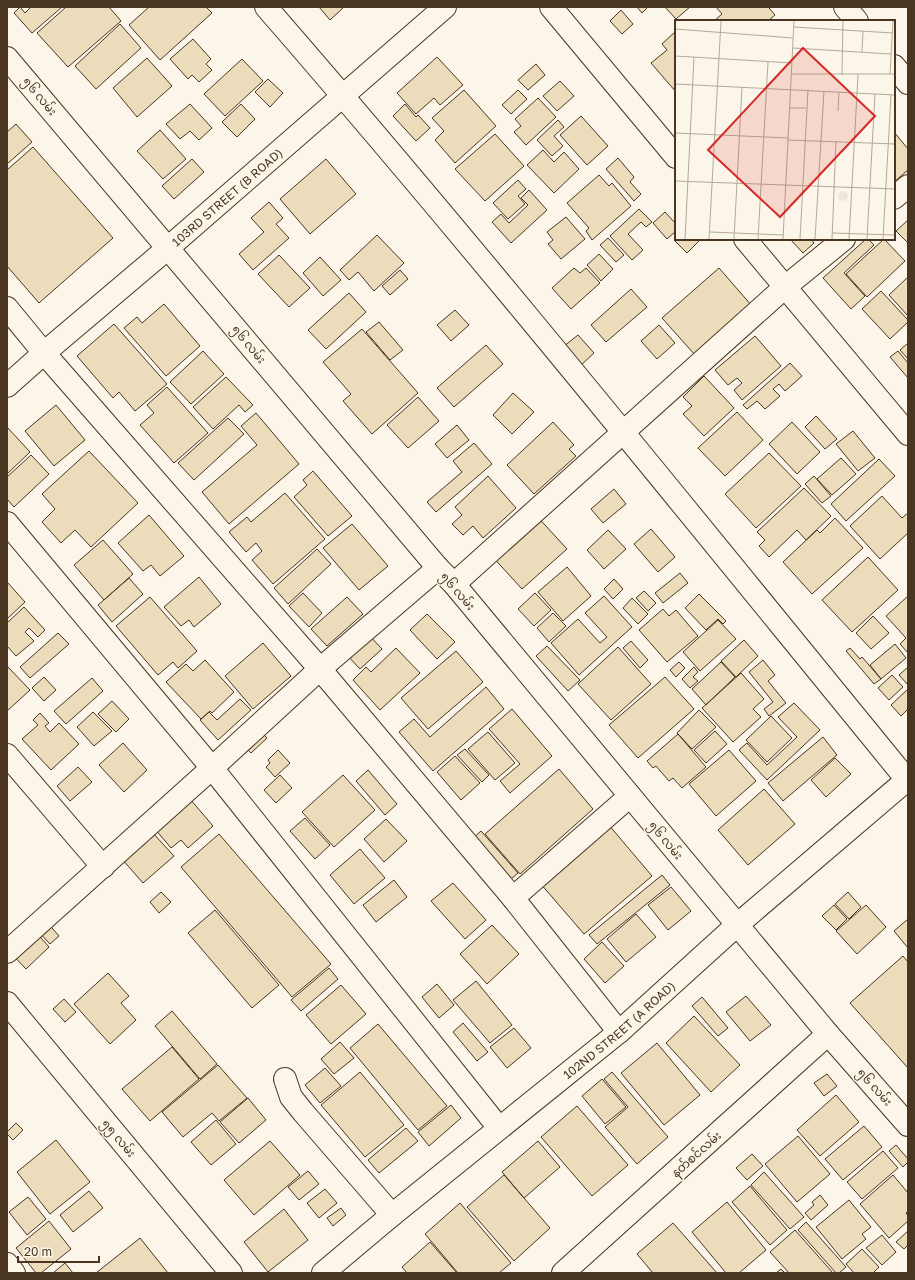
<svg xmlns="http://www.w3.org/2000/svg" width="915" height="1280" font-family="'Golos Text','Noto Sans Myanmar',sans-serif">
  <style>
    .building { fill: #ecdcbc; stroke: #4a3520 }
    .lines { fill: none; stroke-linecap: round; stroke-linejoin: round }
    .minor-casing { stroke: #4a3520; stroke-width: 24 }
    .minor { stroke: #fbf6e9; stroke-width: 22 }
    .labels { text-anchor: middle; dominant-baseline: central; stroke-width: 3; stroke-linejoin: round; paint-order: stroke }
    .street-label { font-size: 12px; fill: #4a3520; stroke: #fbf6e9 }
    .inset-road { fill: none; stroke: #b4a999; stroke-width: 1 }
    .view { fill: #d62828; fill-opacity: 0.15; stroke: #d62828; stroke-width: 2 }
    .inset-edge { fill: none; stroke: #4a3520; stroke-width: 2 }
  </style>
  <rect width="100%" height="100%" fill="#fbf6e9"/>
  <path class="building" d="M20,7L25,13L31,7H62L32,33L14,13Z
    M66,7H109L121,21L68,67L37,33Z
    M149,7H206L212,13L160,60L129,25Z
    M319,7H344L330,20Z
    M637,7H648L642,13Z
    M665,7H690L676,19Z
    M716,7H770L769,8L775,15L768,21H714L722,14Z
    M621,10L633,24L622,34L610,21Z
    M120,24L141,48L96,89L75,66Z
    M676,31V92L651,63L667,50L662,44Z
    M193,39L211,59L206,64L212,70L199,82L192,75L188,79L170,59Z
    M437,57L463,85L440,105L434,98L416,114L397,93Z
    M147,58L172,86L137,117L113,88Z
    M242,59L263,81L225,116L204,94Z
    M536,64L545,75L528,90L518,80Z
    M268,79L283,93L270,107L255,92Z
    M560,81L574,96L557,111L543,96Z
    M464,90L496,126L455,163L435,140L444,131L432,118Z
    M518,90L527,99L511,114L502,105Z
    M538,98L556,117L526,145L514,132L521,126L515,119Z
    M190,104L212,128L199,140L190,131L180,139L166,124Z
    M241,104L255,119L237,137L222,122Z
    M405,104L416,117L418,115L430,128L416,141L393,116Z
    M581,116L608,146L587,165L560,135Z
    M558,120L564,127L554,136L563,146L552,156L537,140Z
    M16,124L32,142L7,164V132Z
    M160,130L186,159L163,179L137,151Z
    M894,132L908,149V170L894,182Z
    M495,134L524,166L485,201L455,169Z
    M33,147L113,238L39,303L7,266V170Z
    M543,150L554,162L564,152L579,169L554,193L527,165Z
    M618,158L634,177L630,182L641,194L634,201L606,169Z
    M192,159L204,172L174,199L162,186Z
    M326,159L356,194L310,234L280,199Z
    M599,175L609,186L612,183L631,206L592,240L586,231L589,228L567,203Z
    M518,180L526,189L518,196L525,204L508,219L493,203Z
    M529,190L547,210L511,243L492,222L501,214L509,223L528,205L521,198Z
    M269,202L283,218L276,224L289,238L253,270L239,254L264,232L251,218Z
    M639,209L652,222L646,227L641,222L628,234L643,250L632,260L610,236Z
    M665,212L676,224V231L667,239L653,223Z
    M566,217L585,239L561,259L548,244L553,240L547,232Z
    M908,220V243L896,231Z
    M377,235L404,263L374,291L358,272L349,280L340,270Z
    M608,238L624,255L616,262L600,245Z
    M677,239H701L687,253L675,241Z
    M790,239H811L814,243L803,253Z
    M866,239H868L874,245L844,273L865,296L851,309L823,278Z
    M884,239L905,261L867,297L846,274Z
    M599,254L613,269L601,281L587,265Z
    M279,255L310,288L289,307L258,274Z
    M320,257L341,280L323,296L303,273Z
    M574,268L580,273L586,268L600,283L571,309L552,288Z
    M719,268L752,306L695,355L662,318Z
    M400,270L408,279L390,295L382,286Z
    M908,277V316L889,295Z
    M631,289L647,307L606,342L591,325Z
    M881,291L908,320V322L890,339L862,309Z
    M349,293L366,312L326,349L308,330Z
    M164,304L200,346L166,376L124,328L137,317L142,323Z
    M455,310L469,325L451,341L437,325Z
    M379,322L403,350L390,360L366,332Z
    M114,324L167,384L135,411L119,392L113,398L77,356Z
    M659,325L675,343L657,359L641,341Z
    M362,329L418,393L372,434L343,401L351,394L323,362Z
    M578,335L594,353L580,366L563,347Z
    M755,336L781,366L742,400L734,390L742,383L737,378L728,385L715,370Z
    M908,343V359L900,350Z
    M486,345L503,364L454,407L437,388Z
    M203,351L224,374L191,404L170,382Z
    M898,351L908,363V378L890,357Z
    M790,363L802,376L785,391L779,384L773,389L780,396L765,409L757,401L747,409L743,405Z
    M704,376L734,408L704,436L683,414L692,406L683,397Z
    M226,377L253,405L245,412L239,405L213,429L193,407Z
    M167,387L208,433L174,463L140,425L154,413L147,405Z
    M513,393L534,412L512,434L493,415Z
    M418,397L439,421L408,448L387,425Z
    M56,405L85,440L54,466L25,431Z
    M737,412L763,440L725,476L698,448Z
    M256,413L299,464L229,524L202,492L257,445L241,426Z
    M816,416L837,439L825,449L805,427Z
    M228,418L244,434L194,480L178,463Z
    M553,422L574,445L569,449L576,456L534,494L507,465Z
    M792,422L820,452L797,474L769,444Z
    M457,425L469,440L447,458L435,444Z
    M7,427L30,452L7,474Z
    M853,431L875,458L858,471L836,444Z
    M474,443L492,464L436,512L427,502L462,472L453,461Z
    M89,451L138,503L91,547L75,530L61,543L42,522L55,509L42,494Z
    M769,453L801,486L756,528L725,494Z
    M31,455L49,474L14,507L7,499V477Z
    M841,458L856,474L832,495L817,479Z
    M879,459L895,476L846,521L831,504Z
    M313,471L352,516L328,536L294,497L307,485L303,480Z
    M488,476L516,508L483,538L473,526L463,535L452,524L462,515L455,507Z
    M814,476L831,496L822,503L805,484Z
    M804,488L831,516L806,540L797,530L769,557L759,546L765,540L757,532Z
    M614,489L626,504L603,523L591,509Z
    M285,493L325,539L273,584L252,560L262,551L256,543L246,552L229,532L247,517L251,522Z
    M882,496L902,518L908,513V533L880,559L850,526Z
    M534,513L567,549L522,589L490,554Z
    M149,515L184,556L160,576L151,565L143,571L118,543Z
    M835,518L863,548L812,594L783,562L817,530L820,533Z
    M352,524L388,566L359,590L323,548Z
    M651,529L675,557L658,572L634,544Z
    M608,530L626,549L604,569L587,550Z
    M103,540L133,574L104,600L74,565Z
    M317,549L331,564L288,604L274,588Z
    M868,557L898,590L852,632L822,600Z
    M567,567L591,596L563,621L538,592Z
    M680,573L688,583L663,603L655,593Z
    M199,577L221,604L194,627L189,620L181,626L164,607Z
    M129,578L143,594L112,622L98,605Z
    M614,579L623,589L613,599L604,589Z
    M8,583L25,602L7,619V584Z
    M644,591L656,603L648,611L636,598Z
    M303,593L322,613L309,627L289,606Z
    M535,593L551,610L534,626L518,609Z
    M699,594L726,621L723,624L718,619L706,630L685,608Z
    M604,596L632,627L579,675L551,643L578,619L600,643L607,637L585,613Z
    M908,596V653L900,644L906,638L886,616Z
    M150,597L197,651L178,668L173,662L158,675L116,626Z
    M347,597L363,614L327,646L311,629Z
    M632,598L648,614L638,624L623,608Z
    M24,607L45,630L38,637L29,628L25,632L34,641L16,656L7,646V623Z
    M663,609L669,616L676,610L698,636L667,662L639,630Z
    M553,613L566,626L549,642L537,628Z
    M427,614L455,642L437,659L410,630Z
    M873,616L889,633L871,649L856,633Z
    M718,620L736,639L700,671L683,652Z
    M58,633L69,644L30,678L20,667Z
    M368,634L382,649L360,669L346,654Z
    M744,640L758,656L736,677L721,661Z
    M631,641L648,660L640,668L623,648Z
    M263,643L291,676L253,709L225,676Z
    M895,644L906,658L881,679L870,665Z
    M547,646L580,680L568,691L536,656Z
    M618,647L651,684L611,720L578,684Z
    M396,648L420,673L380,710L353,680L366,667L371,672Z
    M850,648L860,659L862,657L881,679L874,684L846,651Z
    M456,651L483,682L428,729L401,698Z
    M205,660L234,692L212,713L210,711L201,719L166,682L186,664L193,671Z
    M763,660L775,675L768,681L786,703L769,716L764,709L773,702L749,672Z
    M679,662L685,668L676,677L670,670Z
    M721,662L735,677L706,705L692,689Z
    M7,666L30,690L7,711Z
    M694,667L698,672L693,677L698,681L690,688L682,679Z
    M908,667V685L899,675Z
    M741,673L764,699L753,709L761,717L733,742L702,708Z
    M892,675L903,687L889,700L878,688Z
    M44,677L56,690L44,701L32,688Z
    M665,677L694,709L638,758L609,725Z
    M92,678L103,691L66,724L54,711Z
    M486,687L504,709L433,771L399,732L414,719L430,737Z
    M908,689V709L901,716L891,705Z
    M240,699L251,710L218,740L200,720L209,712L217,720Z
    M112,701L129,719L116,732L98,714Z
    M794,703L820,730L767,780L739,750L747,743L767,765L797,737L778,717Z
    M512,709L552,756L510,793L500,781L520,764L489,729Z
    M699,710L716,727L692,749L677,733Z
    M93,712L112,731L94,746L77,727Z
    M40,713L49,723L45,726L50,732L59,723L79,744L51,770L22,739L38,725L33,720Z
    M771,716L792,738L767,762L746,740Z
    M258,728L267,738L251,753L241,743Z
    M715,731L727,744L706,763L694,750Z
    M488,732L515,763L495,780L468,749Z
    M678,734L706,767L682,788L673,778L669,781L656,766L653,768L647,761Z
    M823,737L837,755L783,801L768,783Z
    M123,743L147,770L124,792L99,765Z
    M465,749L489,775L482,782L457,755Z
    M278,750L290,763L275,777L266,767L270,763L268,760Z
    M729,750L756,781L716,816L689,784Z
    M455,756L480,783L461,800L437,772Z
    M835,758L851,774L826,797L811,780Z
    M78,767L92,782L70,801L57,786Z
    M559,769L593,809L520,874L485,834Z
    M368,770L397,804L385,815L356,781Z
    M280,775L292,788L276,803L264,790Z
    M343,775L375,810L334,847L302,812Z
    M764,789L795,824L748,865L718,830Z
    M190,799L213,826L188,848L181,840L171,848L155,829Z
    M305,818L330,845L315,859L290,831Z
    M386,819L407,841L384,862L364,839Z
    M608,824L652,876L584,934L540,883Z
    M151,831L174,856L143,883L121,858Z
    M481,831L518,873L511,879L473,838Z
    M219,834L331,964L292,997L181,867Z
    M360,849L385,878L354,904L330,875Z
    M662,875L670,885L597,944L589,935Z
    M394,880L407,897L376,922L363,905Z
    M453,883L486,920L465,939L431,901Z
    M671,887L691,911L668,930L648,905Z
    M161,892L171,902L159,913L150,902Z
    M848,892L861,907L849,919L835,904Z
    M834,905L847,919L836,930L822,916Z
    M866,905L886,927L857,954L836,931Z
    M215,910L279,985L252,1008L188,933Z
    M636,914L656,937L626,962L607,939Z
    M908,919V948L894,931Z
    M45,920L59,936L50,944L36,929Z
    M492,925L519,954L487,984L460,954Z
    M34,930L49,947L26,969L10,952Z
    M602,942L624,966L605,983L584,959Z
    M903,956L908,962V1068L850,1003Z
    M329,968L338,979L301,1011L291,1000Z
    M108,973L129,996L121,1003L136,1020L110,1044L74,1004Z
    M476,981L512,1025L490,1043L453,1000Z
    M437,984L454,1005L439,1018L422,997Z
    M341,985L366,1014L331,1044L306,1015Z
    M746,996L771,1025L750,1041L726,1012Z
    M702,997L728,1028L718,1036L692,1006Z
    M64,999L76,1012L65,1022L53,1009Z
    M172,1011L217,1064L200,1079L155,1026Z
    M694,1016L740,1065L711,1092L666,1043Z
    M463,1023L488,1052L477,1061L453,1032Z
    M378,1024L447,1106L418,1130L350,1048Z
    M514,1028L531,1048L507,1068L490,1047Z
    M340,1042L354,1058L334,1074L321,1059Z
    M657,1043L700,1095L664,1125L621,1073Z
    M172,1047L199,1079L150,1121L122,1089Z
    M218,1065L247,1098L219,1121L212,1113L183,1137L162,1112Z
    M325,1068L341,1086L320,1103L305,1085Z
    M360,1072L404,1125L365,1157L321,1105Z
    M612,1072L668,1137L637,1164L605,1127L628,1107L604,1079Z
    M827,1074L837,1086L824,1096L814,1083Z
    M602,1079L626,1107L605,1124L582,1096Z
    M836,1095L859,1122L820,1156L797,1130Z
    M248,1098L266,1120L239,1143L220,1122Z
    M451,1105L461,1118L429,1146L418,1132Z
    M577,1106L628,1165L592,1196L541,1137Z
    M216,1120L236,1144L211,1165L191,1142Z
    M16,1123L23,1130L13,1140L7,1134V1132Z
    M864,1126L882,1147L843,1180L825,1159Z
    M406,1128L418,1141L379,1173L368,1160Z
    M798,1136L830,1174L797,1202L765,1164Z
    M56,1140L90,1182L50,1214L17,1172Z
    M270,1141L300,1175L254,1215L224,1180Z
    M538,1141L560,1167L524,1198L502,1172Z
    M896,1145L908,1159V1162L903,1167L889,1151Z
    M883,1151L898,1168L862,1199L847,1182Z
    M752,1154L763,1166L747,1180L736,1168Z
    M308,1171L319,1184L299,1200L288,1187Z
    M764,1172L804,1217L790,1229L751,1185Z
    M504,1175L550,1228L514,1261L467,1207Z
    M893,1175L908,1193V1211L906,1213L908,1216V1221L889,1238L860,1204Z
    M750,1186L787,1230L770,1245L732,1202Z
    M325,1189L337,1203L319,1218L307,1203Z
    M89,1191L103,1208L73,1232L60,1215Z
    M820,1195L828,1205L811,1220L805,1213L814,1205L812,1202Z
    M28,1197L46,1219L27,1235L9,1212Z
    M849,1200L871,1227L862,1234L866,1239L842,1259L816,1227Z
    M727,1202L766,1250L739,1273H726L692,1232Z
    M460,1203L511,1263L499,1273H458L425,1234Z
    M341,1208L346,1215L333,1226L327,1218Z
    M284,1209L308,1240L268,1272L244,1242Z
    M49,1221L71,1249L41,1273H36L16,1248Z
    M806,1222L846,1267L839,1273H836L798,1230Z
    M673,1223L717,1273H653L637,1254Z
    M795,1230L833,1273H789L770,1252Z
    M908,1231V1245L904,1249L896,1242Z
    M882,1235L896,1252L882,1265L866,1248Z
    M140,1238L168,1273H96Z
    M430,1242L457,1273H407L402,1267Z
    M862,1249L879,1267L873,1273H854L846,1264Z
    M65,1263L73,1273H53Z
    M781,1269L785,1273H776Z"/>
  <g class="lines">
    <defs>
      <g id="minor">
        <path d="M266,7C486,260 696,522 908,781"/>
        <path d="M551,7L676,157"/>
        <path d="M845,7L857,21"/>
        <path d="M7,58L438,568L454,584L828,1034L908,1125"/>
        <path d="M894,66L908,83"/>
        <path d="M894,198L908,186"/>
        <path d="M745,239L908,434"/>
        <path d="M7,308L44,353L320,669L513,898L619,1032"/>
        <path id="s1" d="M7,386L44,353L168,248L445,7"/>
        <path d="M7,523L212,768L499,1128"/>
        <path d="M454,584L785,287L844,239"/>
        <path d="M7,755L103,867"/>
        <path d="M513,898L630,796"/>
        <path d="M7,952L212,768L320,669L438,568"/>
        <path d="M7,1003L231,1273"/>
        <path d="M285,1079L291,1097L303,1112L392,1215"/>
        <path d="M7,1264L14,1273"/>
        <path id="s2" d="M323,1273L392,1215L619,1032L737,925L908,779"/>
        <path d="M563,1273L828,1034"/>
      </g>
    </defs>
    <use href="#minor" class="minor-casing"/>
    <use href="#minor" class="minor"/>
  </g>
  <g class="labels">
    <g class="street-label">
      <text transform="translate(40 96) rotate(50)">၅၆ လမ်း</text>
      <text stroke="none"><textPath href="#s1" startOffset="290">103RD STREET (B ROAD)</textPath></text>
      <text transform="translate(249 344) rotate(50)">၅၆ လမ်း</text>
      <text transform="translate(458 591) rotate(49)">၅၆ လမ်း</text>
      <text transform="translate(666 840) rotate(50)">၅၆ လမ်း</text>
      <text stroke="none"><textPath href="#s2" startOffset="383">102ND STREET (A ROAD)</textPath></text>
      <text transform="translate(875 1087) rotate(48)">၅၆ လမ်း</text>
      <text transform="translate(119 1138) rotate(50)">၅၅ လမ်း</text>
      <text transform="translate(696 1154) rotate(-42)">နတ်စင်လမ်း</text>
    </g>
  </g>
  <g transform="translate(675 20)">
    <rect width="220" height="220" fill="#fbf6e9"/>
    <path d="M163 176a5 5 0 1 1 10 0a5 5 0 1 1-10 0Z" fill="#ede6d9"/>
    <path class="inset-road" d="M119,7L218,13M0,9L118,18M118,28L216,34M187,32L188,11M0,36L117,43M116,54H220M215,54L218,1M167,55L168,1M0,64L220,75M114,88H131M163,91L164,72M0,113L113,118M113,120L220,124M0,161L220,169M35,212L108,215M157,213L220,215M10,219L19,37M34,219L46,1M59,219L67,67M83,219L93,42M108,219L119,1M125,219L133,70M140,219L149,71M157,219L161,121M174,219L183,55M192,219L200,74M208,219L216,75"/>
    <path class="view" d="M128,28L200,96L105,197L33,130Z"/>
    <rect width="220" height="220" class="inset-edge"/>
  </g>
  <rect width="915" height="1280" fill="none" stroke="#4a3520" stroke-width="16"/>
  <path d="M18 1256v6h81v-6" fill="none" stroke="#4a3520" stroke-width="2"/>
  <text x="24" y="1256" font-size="12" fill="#4a3520" stroke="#fbf6e9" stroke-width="3" paint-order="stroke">20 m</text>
</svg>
